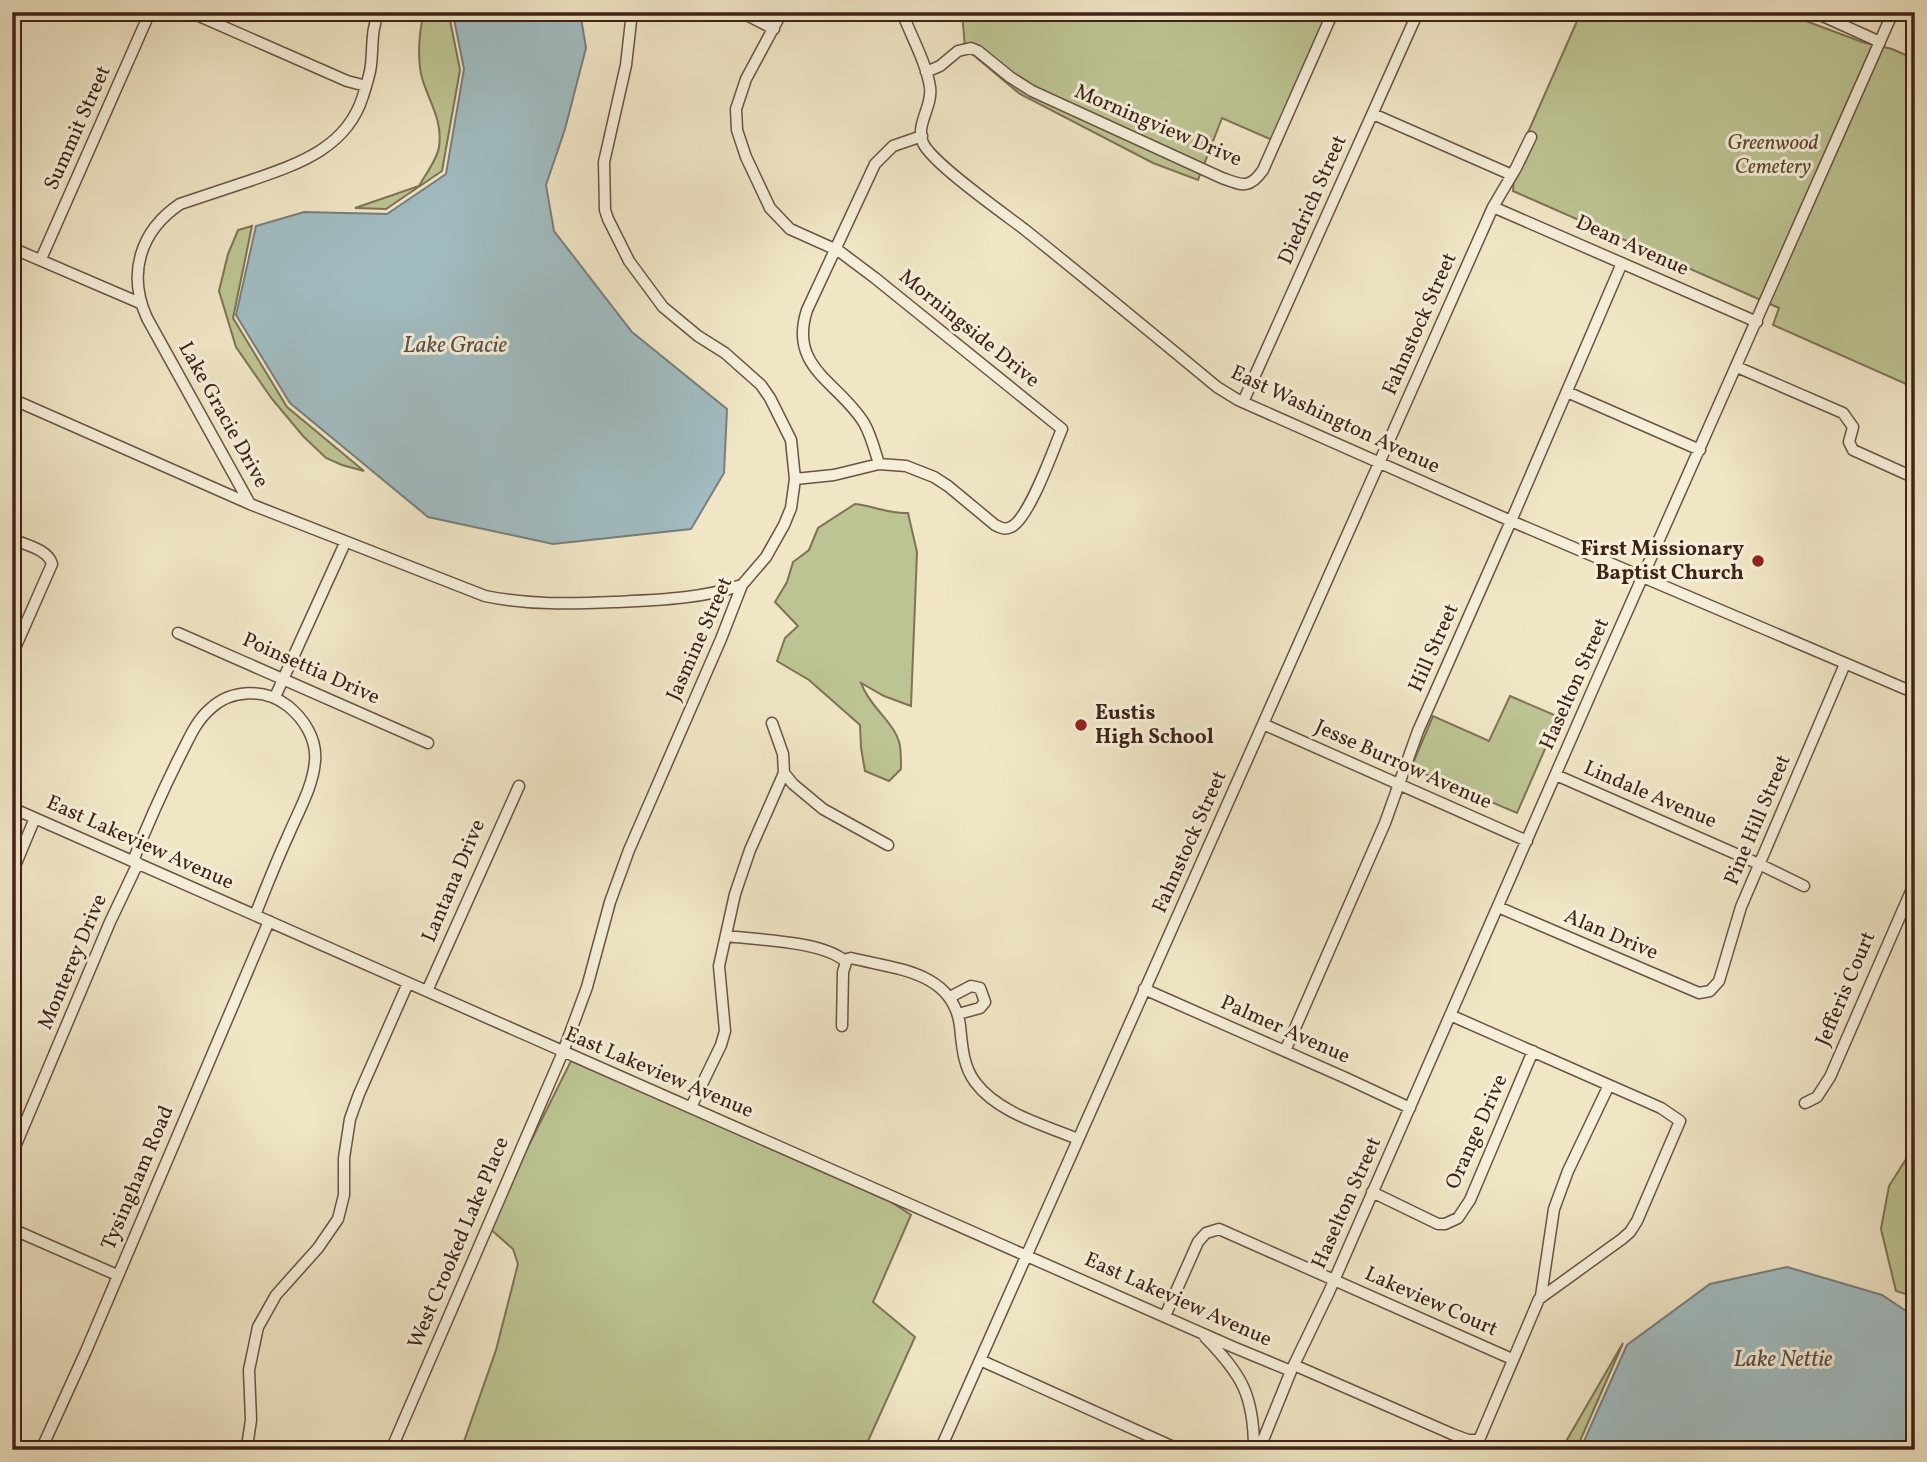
<svg xmlns="http://www.w3.org/2000/svg" width="1927" height="1462" font-family="Vollkorn,serif">
  <style>
    .green { fill: #bdc493; stroke: #7e7355; stroke-width: 2 }
    .water { fill: #a1bcc1; stroke: #7a7e7d; stroke-width: 2 }
    .lines { fill: none; stroke-linecap: round; stroke-linejoin: round }
    .minor-casing { stroke: #6b5343; stroke-width: 13 }
    .minor { stroke: #f5efda; stroke-width: 10 }
    .poi-dot { fill: #8f2418; stroke: #f5efda; stroke-width: 2.5 }
    .labels { text-anchor: middle; dominant-baseline: central; stroke-width: 6; stroke-linejoin: round; paint-order: stroke }
    .street-label { font-size: 21px; fill: #3f2217; stroke: #f5efda }
    .park-label { font-size: 21px; font-style: italic; fill: #5e4a36; stroke: #f5efda }
    .poi-label { font-size: 21px; font-weight: bold; fill: #3f2217; stroke: #f5efda; text-anchor: end }
    .water-label { font-size: 23px; font-style: italic; fill: #5c504a; stroke: #f5efda }
  </style>
  <rect width="100%" height="100%" fill="#f0e6c6"/>
  <filter id="stains"><feTurbulence type="fractalNoise" baseFrequency=".00286" numOctaves="4"/><feColorMatrix values="0 0 0 0 .2 0 0 0 0 .09 0 0 0 0 .02 0 0 0 .5 -.17"/></filter>
  <radialGradient id="worn" r=".72"><stop offset=".6" stop-color="#630" stop-opacity="0"/><stop offset="1" stop-color="#630" stop-opacity=".3"/></radialGradient>
  <path class="green" d="M424,12H453L450,20L460,70L442,171L386,209L355,208L419,186C425,175 437,160 439,147C443,120 429,102 422,78C417,59 419,32 424,12Z
    M962,12H1336L1277,142L1222,118L1198,180L1153,163L1020,94L965,48Z
    M1581,12H1782L1862,42L1892,49L1915,59V388L1773,325L1779,308L1513,191L1515,162Z
    M252,226L233,318L287,407L364,471L342,465L326,458L303,436L272,399L236,347L219,291L228,254L238,230Z
    M855,504C874,506 889,514 908,513L917,552L911,706L884,696L861,683C870,708 896,723 900,746C901,753 901,761 901,769L889,781L865,771L861,748L860,725L809,680L777,661L785,638L798,626L775,602L787,582L793,562L809,550L818,528Z
    M1510,696L1559,717L1517,813L1411,768L1433,716L1489,741Z
    M571,1061L888,1200L911,1215L873,1302L915,1337L864,1450H461L496,1350L518,1264L513,1249L488,1227Z
    M1915,1145V1297L1896,1291L1881,1229L1889,1186Z
    M1623,1343L1576,1450H1561Z"/>
  <path class="water" d="M457,12H580L586,48L565,129L546,185L554,231L632,332L727,409L724,473L691,529L553,544L428,517L290,403L236,315L256,226L304,212L387,214L446,174L464,69L454,19Z
    M1787,1267L1882,1295L1915,1317V1450H1580L1627,1345L1710,1284Z"/>
  <g class="lines">
    <defs>
      <path id="minor" d="M190,12L347,81L366,86
        M379,12C371,29 373,47 371,65C370,75 366,86 363,96C347,148 298,164 252,180C228,188 204,196 180,204C140,231 127,274 147,318L250,504L485,596C528,605 571,604 614,602C659,600 700,599 742,585
        M741,12L774,29
        M782,12L746,79L736,109L737,130L746,157L770,208L790,229L839,251L875,278L1062,429C1053,450 1029,519 1011,527C1005,530 1001,528 995,525L948,486L934,477L906,466L879,464L834,475L795,479
        M902,12C911,36 926,62 930,87C933,107 915,124 923,143C932,163 1003,213 1024,229C1089,281 1153,334 1217,387L1238,400L1511,521L1915,693
        M1814,12L1880,42
        M926,72L940,66L958,51L971,48L978,51L1010,77L1032,91L1222,178C1242,185 1249,190 1263,170L1333,12
        M1373,114L1512,175
        M1493,207L1757,322
        M12,248L140,303
        M41,259L150,12
        M1737,367L1843,413L1853,427L1849,442L1853,450L1915,478
        M1567,392L1700,450
        M12,399L250,504
        M1243,402L1418,12
        M879,464C875,451 871,435 864,423C839,382 788,368 807,310L875,164L893,146L922,136
        M12,539C25,545 48,549 52,564L12,655
        M178,633L428,743
        M275,697L345,543
        M772,723L783,754L784,773L793,784L823,809L888,845
        M1263,724L1527,841
        M1556,775L1759,864L1804,886
        M12,808L1233,1347L1291,1371
        M133,861C147,826 162,792 179,758C188,741 195,722 210,709C231,689 265,688 288,706C304,719 317,739 315,761C313,787 298,812 288,836C276,862 266,888 255,915
        M12,873L35,818
        M1498,907L1699,993L1710,991L1719,981L1741,907L1845,664
        M727,936C759,940 821,941 845,961
        M1144,989L1348,1079L1410,1108
        M427,991L519,786
        M950,997L971,986L980,988L985,1002L980,1008L958,1014
        M842,1026L843,972L847,959L851,958C895,969 953,971 960,1026C962,1045 963,1066 975,1082C998,1113 1044,1125 1078,1139
        M1285,1051L1385,823L1418,731L1511,521L1622,263
        M1805,1103L1817,1097L1830,1077L1915,882
        M691,1107L721,1045L725,1031L719,966L735,894L750,850L784,773
        M12,1154L110,922L138,863
        M1372,1192L1438,1224H1445L1458,1218L1470,1200L1533,1051
        M12,1229L117,1275
        M1541,1296L1554,1209L1568,1171L1609,1085
        M1165,1316L1198,1242L1206,1233L1219,1229L1512,1359
        M1205,1337C1242,1375 1254,1395 1254,1450
        M980,1360L1180,1450
        M1294,1365L1452,1434L1468,1440H1479L1539,1299L1622,1239L1630,1232L1637,1221L1680,1121L1661,1108L1450,1015
        M248,1440L251,1420L249,1370L258,1327L276,1295L318,1248L338,1219L344,1195V1158L350,1119L359,1094L408,983
        M41,1450L86,1351L269,921
        M391,1450L563,1052L587,987L610,902L629,850L721,639L742,585L766,557L784,525L791,508L795,479L791,440L770,398L761,385L725,353L698,336L663,307L629,261L608,219L605,210L604,162L626,65L632,12
        M940,1450L1493,207L1516,168L1531,137
        M1259,1450L1291,1371L1329,1292L1599,675L1893,12"/>
    </defs>
    <use href="#minor" class="minor-casing"/>
    <use href="#minor" class="minor"/>
  </g>
  <g class="poi-dot">
    <circle cx="1758" cy="561" r="7"/>
    <circle cx="1081" cy="725" r="7"/>
  </g>
  <g class="labels">
    <g class="street-label">
      <text transform="translate(1158 126) rotate(23)">Morningview Drive</text>
      <text transform="translate(78 128) rotate(-66)">Summit Street</text>
      <text transform="translate(1313 200) rotate(-66)">Diedrich Street</text>
      <text transform="translate(1632 246) rotate(24)">Dean Avenue</text>
      <text transform="translate(1420 324) rotate(-66)">Fahnstock Street</text>
      <text transform="translate(969 329) rotate(39)">Morningside Drive</text>
      <text transform="translate(223 415) rotate(61)">Lake Gracie Drive</text>
      <text transform="translate(1335 420) rotate(25)">East Washington Avenue</text>
      <text transform="translate(700 639) rotate(-66)">Jasmine Street</text>
      <text transform="translate(1434 648) rotate(-66)">Hill Street</text>
      <text transform="translate(311 669) rotate(24)">Poinsettia Drive</text>
      <text transform="translate(1575 684) rotate(-66)">Haselton Street</text>
      <text transform="translate(1403 765) rotate(24)">Jesse Burrow Avenue</text>
      <text transform="translate(1650 795) rotate(23)">Lindale Avenue</text>
      <text transform="translate(1758 820) rotate(-67)">Pine Hill Street</text>
      <text transform="translate(1190 842) rotate(-66)">Fahnstock Street</text>
      <text transform="translate(140 843) rotate(24)">East Lakeview Avenue</text>
      <text transform="translate(454 881) rotate(-67)">Lantana Drive</text>
      <text transform="translate(1611 935) rotate(23)">Alan Drive</text>
      <text transform="translate(73 962) rotate(-67)">Monterey Drive</text>
      <text transform="translate(1846 989) rotate(-67)">Jefferis Court</text>
      <text transform="translate(1285 1030) rotate(24)">Palmer Avenue</text>
      <text transform="translate(659 1073) rotate(23)">East Lakeview Avenue</text>
      <text transform="translate(1477 1132) rotate(-66)">Orange Drive</text>
      <text transform="translate(138 1178) rotate(-67)">Tysingham Road</text>
      <text transform="translate(1347 1203) rotate(-66)">Haselton Street</text>
      <text transform="translate(459 1243) rotate(-67)">West Crooked Lake Place</text>
      <text transform="translate(1178 1300) rotate(24)">East Lakeview Avenue</text>
      <text transform="translate(1431 1302) rotate(24)">Lakeview Court</text>
    </g>
    <g class="park-label">
      <text x="1773" y="143">Greenwood<tspan x="1773" dy="24">Cemetery</tspan></text>
    </g>
    <g class="poi-label">
      <text x="1744" y="549">First Missionary<tspan x="1744" dy="24">Baptist Church</tspan></text>
      <text x="1095" y="713" text-anchor="start">Eustis<tspan x="1095" dy="24">High School</tspan></text>
    </g>
    <g class="water-label">
      <text x="455" y="346">Lake Gracie</text>
      <text x="1783" y="1360">Lake Nettie</text>
    </g>
  </g>
  <rect width="1927" height="1462" fill="none" stroke="#f0e6c6" stroke-width="42"/>
  <rect x="14" y="14" width="1899" height="1434" fill="none" stroke="#3f2217" stroke-width="3.5"/>
  <rect x="21" y="21" width="1885" height="1420" fill="none" stroke="#3f2217" stroke-width="2"/>
  <rect width="100%" height="100%" filter="url(#stains)"/>
  <rect width="100%" height="100%" fill="url(#worn)"/>
</svg>
